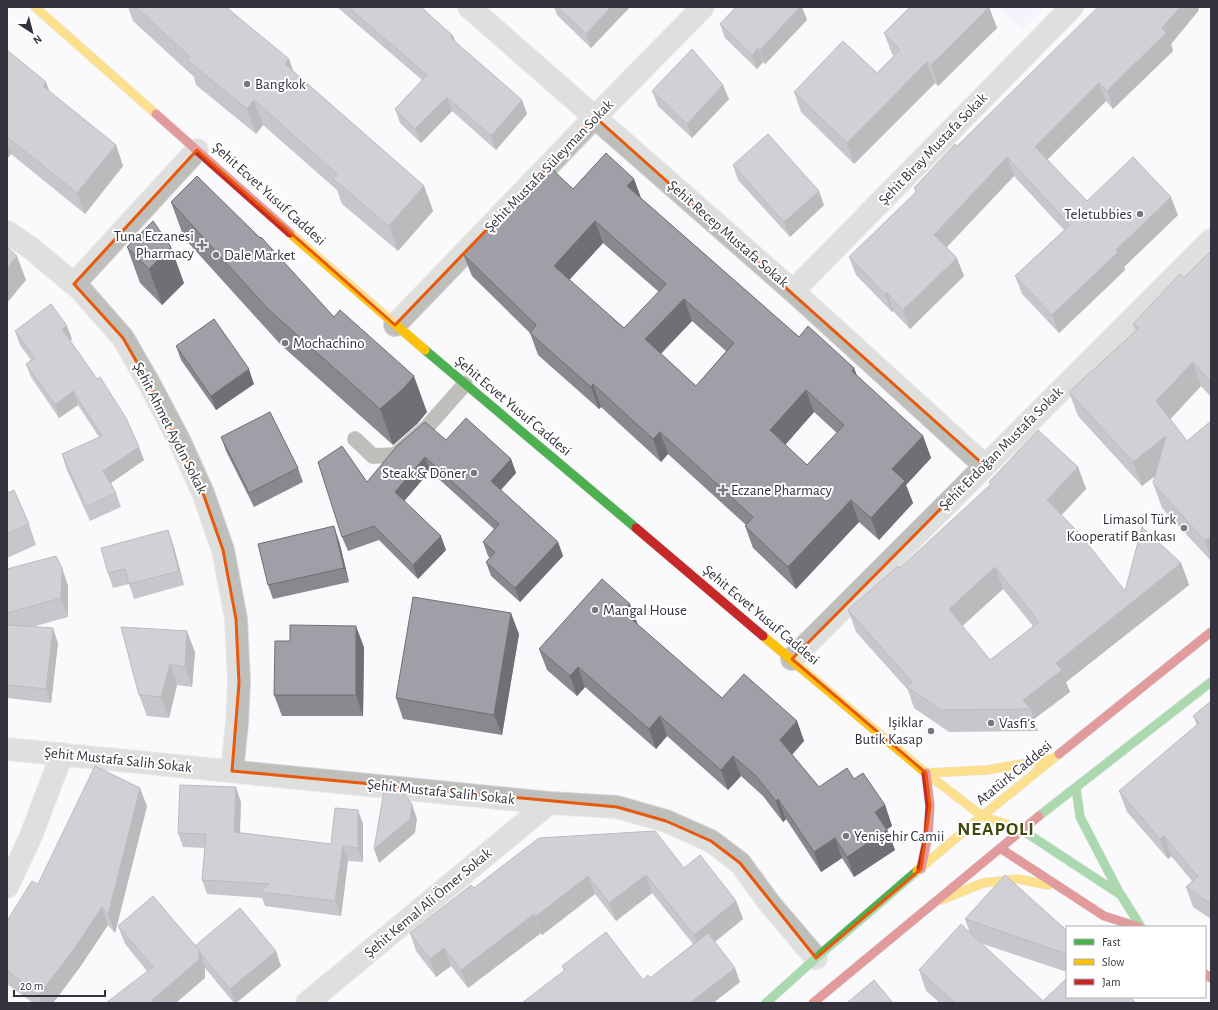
<svg xmlns="http://www.w3.org/2000/svg" width="1218" height="1010" font-family="'Alegreya Sans',sans-serif">
  <style>
    .green { fill: #f0edfc }
    .lines { fill: none; stroke-linecap: round; stroke-linejoin: round }
    .lane-casing { stroke: #d6d6d9; stroke-width: 16 }
    .street-casing { stroke: #d6d6d9; stroke-width: 24 }
    .fast-casing { stroke: #d6d6d9; stroke-width: 10 }
    .slow-casing { stroke: #d6d6d9; stroke-width: 10 }
    .jam-casing { stroke: #d6d6d9; stroke-width: 10 }
    .lane { stroke: #bebebb; stroke-width: 15 }
    .street { stroke: #bebebb; stroke-width: 22 }
    .fast { stroke: #4caf50; stroke-width: 9 }
    .slow { stroke: #ffc107; stroke-width: 9 }
    .jam { stroke: #c62828; stroke-width: 9 }
    .wall { fill: #8a888f; fill-rule: evenodd }
    .shaded-wall { fill: #706f74 }
    .building { fill: #a09ea6; stroke: #706f74; fill-rule: evenodd }
    .marked { fill: none; stroke: #e8590c; stroke-width: 3; stroke-linejoin: round }
    .poi-dot { fill: #797880; stroke: #fff; stroke-width: 1.5 }
    .labels { text-anchor: middle; dominant-baseline: central; stroke-width: 4; stroke-linejoin: round; paint-order: stroke }
    .poi-label { font-size: 15px; fill: #34323d; stroke: #fff; text-anchor: start }
    .street-label { font-size: 15px; fill: #34323d; stroke: #fff }
    .district-label { font-size: 19px; font-weight: bold; letter-spacing: 1px; fill: #3f480e; stroke: #fff }
  </style>
  <rect width="100%" height="100%" fill="#faf9fc"/>
  <path class="green" d="M998,7H1045L1022,30Z"/>
  <g class="lines">
    <defs>
      <path id="lane" d="M355,439L373,456L395,455L427,427L465,384"/>
      <path id="street" d="M469,7L793,291L984,465
        M7,232L32,249L80,289L123,338L150,385L179,440L203,493L223,550L236,619L239,683L237,723L232,771
        M74,284L197,150
        M793,291L1072,7
        M395,325L595,117L703,7
        M792,659L1211,240
        M7,749L549,803L617,807L666,821L711,841L740,863L770,904L816,958
        M7,887L31,836L62,754
        M307,1003L549,803"/>
      <path id="fast" d="M425,350L636,528
        M1076,788L1080,817L1120,894
        M1039,816L1211,682
        M1022,830L1121,895L1141,927
        M766,1003L816,958L917,871"/>
      <path id="slow" d="M35,7L156,114
        M290,233L425,350
        M763,636L926,773L982,816L1022,830
        M926,773L987,770L1051,759
        M917,871L982,816L1059,754
        M941,900L983,883L1018,879L1048,885"/>
      <path id="jam" d="M156,114L290,233
        M636,528L763,636
        M1059,754L1211,632
        M1000,848L1104,916L1139,927
        M921,869L928,836L930,806L926,773
        M1205,974L1211,978
        M813,1003L1039,816"/>
    </defs>
    <use href="#lane" class="lane-casing"/>
    <use href="#street" class="street-casing"/>
    <use href="#fast" class="fast-casing"/>
    <use href="#slow" class="slow-casing"/>
    <use href="#jam" class="jam-casing"/>
    <use href="#lane" class="lane"/>
    <use href="#street" class="street"/>
    <use href="#fast" class="fast"/>
    <use href="#slow" class="slow"/>
    <use href="#jam" class="jam"/>
  </g>
  <path class="wall" d="M128,7H230L228,9L293,71L424,186L433,211L398,251L342,204L337,190L263,125L256,134L196,85L194,77L133,21Z
    M337,7H421L453,36L455,42L522,100L527,114L496,150L452,111L421,143L400,123L395,109L422,80Z
    M554,7H630L591,48L557,15Z
    M736,7H802L807,20L765,64L763,62L757,69L725,38L720,24Z
    M989,7L997,28L938,86L935,83L854,164L801,112L794,92L877,73L894,56L892,54L884,33Z
    M1199,10L1171,44L1173,51L1113,109L1106,101L1047,159L1087,201L1178,215L1124,267L1125,270L1059,333L1022,294L1015,276L1064,230L1014,176L947,247L964,276L910,329L893,311L892,312L856,275L849,257L916,193L914,188L957,146Z
    M7,50L49,92L116,145L123,166L85,214L11,154L7,159Z
    M652,91L729,99L692,138L658,106Z
    M733,165L824,205L790,237L738,180Z
    M634,179L641,198L799,337L854,368L857,376L923,436L931,458L906,485L913,503L879,540L859,522L796,589L753,548L745,526L746,525L668,454L661,462L601,407L599,409L538,355L530,333L472,276L463,254L512,213L573,189ZM603,243L659,292L624,328L569,280ZM692,321L726,351L696,386L661,354ZM814,412L837,433L807,465L785,445Z
    M171,202L334,317L427,412L417,424L393,445L281,345L184,238Z
    M127,247L184,283L162,305L140,283Z
    M1211,251V397L1201,386L1170,419L1187,441L1211,421V561L1162,508L1153,483L1155,476L1142,486L1078,416L1069,392L1136,331L1133,324L1184,278Z
    M15,331L72,339L70,341L144,460L111,483L116,493L121,507L90,521L66,468L62,454L99,437L78,405L59,418L31,377L26,364L31,360L20,345Z
    M176,346L254,384L216,410L181,360Z
    M221,437L298,468L303,482L254,507L226,451Z
    M446,440L511,459L516,473L501,490L558,542L563,556L520,602L491,576L486,562L490,558L488,556L483,542L494,529L430,471L404,501L446,550L418,579L379,540L348,551L342,537L367,482Z
    M1078,467L1086,489L1061,515L1125,591L1181,563L1189,585L1066,682L1070,692L1034,719L1038,731L949,732L914,708L908,690L856,632L848,610L900,568L990,485L989,482ZM1003,589L1033,626L990,660L962,626Z
    M7,493L29,524L36,545L7,558Z
    M339,541L349,582L273,599L268,585Z
    M173,544L184,585L134,599L129,584L113,588L108,573Z
    M62,568L68,586V617L32,627L58,643L51,703L7,698V569Z
    M638,625L722,698L797,721L804,741L792,755L819,787L854,779L885,805L892,826L887,829L895,850L854,877L842,858L821,872L786,819L783,822L763,796L741,776L728,790L667,736L656,749L585,687L577,696L547,670L539,649Z
    M121,627L195,652L192,687L177,685L169,718L147,716L139,695Z
    M519,634L502,735L403,719L396,698Z
    M364,647L363,716H282L274,695Z
    M1211,701V919L1193,907L1186,887L1192,881L1171,856L1168,859L1127,812L1119,791L1197,725L1193,716Z
    M241,802L240,833L331,844L363,824V862L348,861L341,916L265,906L262,898L207,894L202,880L205,848L183,847L178,833Z
    M147,806L115,933L108,925L80,967L53,1003H33L7,984V921L38,884Z
    M539,838L684,868L736,901L743,919L715,942L740,982L713,1003H522L564,971L562,966L643,980L650,978L693,944L652,893L616,921L595,894L542,935L541,933L468,988L451,966L436,977L416,951L410,933L474,888Z
    M965,919L1067,938V972L980,943L1043,1001L1136,1003H940L926,991L919,970L970,933Z
    M118,926L195,946L281,966L236,1003H234L205,968V978L147,971L125,944Z"/>
  <path class="shaded-wall" d="M611,7H630L591,48L586,34Z
    M800,7H802L807,20L765,64L760,50Z
    M989,7L997,28L938,86L931,65Z
    M1180,7H1198L1199,10L1171,44L1173,51L1113,109L1107,91Z
    M453,36L458,50L451,38Z
    M758,48L763,62L757,69L752,55Z
    M289,59L298,84L285,64Z
    M927,62L935,83L854,164L847,143Z
    M46,82L54,103L43,86Z
    M1099,83L1106,101L1042,165L1035,147Z
    M723,85L729,99L692,138L687,124Z
    M447,97L452,111L421,143L415,129Z
    M254,100L263,125L256,134L247,109Z
    M522,100L527,114L496,150L491,136Z
    M7,144L11,154L7,159Z
    M116,145L123,166L85,214L77,193Z
    M1007,157L1014,176L941,253L934,235Z
    M634,179L642,201L627,186Z
    M424,186L433,211L398,251L389,226Z
    M819,191L824,205L790,237L784,222Z
    M1171,197L1178,215L1124,267L1125,270L1059,333L1052,315L1116,250Z
    M595,221L603,243L562,288L554,266Z
    M171,247L184,283L162,305L149,269Z
    M17,256L26,280L7,303V268Z
    M957,258L964,276L910,329L903,310Z
    M887,293L893,311L892,312L885,294Z
    M684,299L692,321L653,361L645,339Z
    M67,326L72,339L67,343L62,329Z
    M1193,362L1201,386L1165,425L1156,401Z
    M854,368L862,390L852,371Z
    M249,369L254,384L216,410L211,396Z
    M414,376L427,412L417,424L393,445L380,409Z
    M593,384L601,407L599,409L591,387Z
    M806,390L814,412L778,453L770,430Z
    M73,391L78,405L59,418L55,405Z
    M660,432L668,454L661,462L653,439Z
    M923,436L931,458L906,485L913,503L879,540L871,518L892,469Z
    M1166,436L1175,460L1142,486L1133,462Z
    M139,447L144,460L108,485L103,471Z
    M425,457L430,471L400,506L395,492Z
    M511,459L516,473L496,495L491,481Z
    M1078,467L1086,489L1055,522L1047,500Z
    M851,500L859,522L796,589L788,567Z
    M334,526L339,541L349,582L344,568Z
    M168,530L173,544L184,585L179,571Z
    M441,536L446,550L418,579L413,565Z
    M1211,536V556L1205,541Z
    M558,542L563,556L520,602L515,588Z
    M1181,563L1189,585L1066,682L1070,692L1034,719L1031,709L1023,700L1056,663Z
    M995,567L1003,589L957,631L949,609Z
    M62,568L68,586V617L61,598Z
    M630,604L638,625L629,631L621,610Z
    M511,613L519,634L502,735L494,715Z
    M356,626L364,647L363,716L356,695Z
    M53,628L58,643L51,703L46,689Z
    M187,631L195,652L192,687L185,667Z
    M170,664L177,685L169,718L161,697Z
    M578,667L585,687L577,696L570,676Z
    M660,716L667,736L656,749L649,729Z
    M797,721L804,741L787,760L780,740Z
    M733,756L741,776L728,790L721,770Z
    M236,787L241,802L239,847L234,832Z
    M140,788L147,806L115,933L108,915Z
    M778,799L786,819L783,822L776,801Z
    M412,804L417,819L415,833L379,863L374,849Z
    M885,805L892,826L883,832L875,812Z
    M358,810L363,824V862L358,848Z
    M887,830L895,850L854,877L847,857Z
    M1164,836L1171,856L1168,859L1160,839Z
    M835,838L842,858L821,872L814,852Z
    M343,846L348,861L341,916L335,901Z
    M646,875L652,893L616,921L609,903Z
    M588,876L595,894L542,935L536,916Z
    M736,901L743,919L700,953L694,935Z
    M102,907L108,925L80,967L53,1003H42L39,995Z
    M534,914L541,933L468,988L461,970Z
    M444,948L451,966L436,977L430,959Z
    M199,950L205,968V978L176,1003H153L152,1000Z
    M276,951L281,966L236,1003H235L230,989Z
    M735,968L740,982L713,1003H690Z"/>
  <path class="building" d="M136,7H226L289,59L285,64L424,186L389,226L333,179L337,174L254,100L247,109L187,60L190,57Z
    M348,7H421L453,36L451,38L522,100L491,136L447,97L415,129L395,109L427,75Z
    M558,7H611L586,34Z
    M736,7H800L760,50L758,48L752,55L720,24Z
    M910,7H989L931,65L927,62L847,143L794,92L843,41L877,73L900,50L884,33Z
    M1098,7H1180L1162,28L1166,33L1107,91L1099,83L1035,147L1087,201L1133,157L1171,197L1116,250L1118,252L1052,315L1015,276L1070,225L1007,157L934,235L957,258L903,310L887,293L885,294L849,257L917,191L914,188L955,144L957,146Z
    M692,49L723,85L687,124L652,91Z
    M7,50L46,82L43,86L116,145L77,193L7,137Z
    M768,134L819,191L784,222L733,165Z
    M606,153L634,179L627,186L799,337L808,326L854,368L852,371L923,436L892,469L905,481L871,518L851,500L788,567L745,526L753,517L660,432L653,439L593,384L591,387L530,333L536,325L463,254L508,209L512,213L553,170L573,189ZM595,221L666,284L624,328L554,266ZM684,299L734,343L696,386L645,339ZM806,390L844,425L807,465L770,430Z
    M197,176L260,238L261,237L334,317L340,310L414,376L404,388L380,409L268,309L171,202Z
    M153,221L171,247L149,269L127,247Z
    M7,247L17,256L7,268Z
    M1211,251V382L1193,362L1156,401L1187,441L1211,421V536L1205,541L1153,483L1166,436L1133,462L1069,392L1139,328L1133,324L1180,274L1184,278Z
    M51,304L67,326L62,329L97,379L100,377L126,418L139,447L103,471L116,493L86,507L62,454L102,436L73,391L55,405L26,364L35,358L15,331Z
    M214,319L249,369L211,396L176,346Z
    M270,412L298,468L249,493L221,437Z
    M466,418L511,459L491,481L558,542L515,588L486,562L495,552L483,542L499,524L425,457L395,492L441,536L413,565L374,526L342,537L318,462L342,446L367,482L397,446L425,422L446,440Z
    M1038,430L1078,467L1047,500L1079,533L1125,591L1142,527L1181,563L1056,663L1062,670L1023,700L1031,709L941,710L907,687L912,682L848,610L898,566L900,568L991,484L989,482ZM995,567L1039,622L990,660L949,609Z
    M14,490L29,524L7,534V493Z
    M334,526L344,568L268,585L258,544Z
    M168,530L179,571L129,584L125,569L108,573L101,548Z
    M56,556L62,568L61,598L7,613V569Z
    M602,579L630,604L621,610L722,698L744,674L797,721L780,740L819,787L847,768L854,779L863,773L885,805L875,812L887,830L847,857L835,838L814,852L778,799L776,801L756,776L733,756L721,770L660,716L649,729L578,667L570,676L539,649Z
    M413,597L511,613L494,715L396,698Z
    M7,625L53,628L46,689L7,685Z
    M290,625L356,626V695H274L275,641H290Z
    M121,627L187,631L185,667L170,664L161,697L139,695Z
    M1211,701V904L1186,887L1198,877L1164,836L1160,839L1119,791L1199,723L1193,716Z
    M95,766L140,788L108,915L102,907L74,949L39,995L7,970V921L32,881L38,884Z
    M180,785L236,787L234,832L331,844L335,808L358,810V848L343,846L335,901L260,892L269,884L202,880L206,834L178,833Z
    M384,791L403,793L412,804L410,819L374,849Z
    M655,831L684,868L700,855L736,901L694,935L646,875L609,903L588,876L536,916L534,914L461,970L444,948L430,959L410,933L471,885L474,888L539,838Z
    M1005,875L1064,928L1067,938V954L965,919Z
    M153,896L199,950V960L152,1000L154,1003H106L153,967L118,926Z
    M240,908L276,951L230,989L200,953L199,950L195,946Z
    M961,924L1043,1001L1067,978V997H1130L1136,1003H955L919,970Z
    M606,932L643,980L648,975L650,978L708,933L735,968L690,1003H522L565,970L562,966Z
    M874,980L893,1003H847Z"/>
  <path d="M0 0H1218V1010H0ZM595,117L984,465L792,659L926,773L930,806L921,869L816,958L740,863L711,841L666,821L617,807L232,771L239,683L236,619L223,550L203,493L150,385L123,338L74,284L197,150L395,325Z" fill="#faf9fc" fill-opacity=".55" fill-rule="evenodd"/>
  <path class="marked" d="M595,117L984,465L792,659L926,773L930,806L921,869L816,958L740,863L711,841L666,821L617,807L232,771L239,683L236,619L223,550L203,493L150,385L123,338L74,284L197,150L395,325Z"/>
  <g class="poi-dot">
    <circle cx="247" cy="84" r="4"/>
    <circle cx="1140" cy="214" r="4"/>
    <path d="M200 239h4v4h4v4h-4v4h-4v-4h-4v-4h4z"/>
    <circle cx="216" cy="255" r="4"/>
    <circle cx="285" cy="343" r="4"/>
    <circle cx="474" cy="473" r="4"/>
    <path d="M721 484h4v4h4v4h-4v4h-4v-4h-4v-4h4z"/>
    <circle cx="1184" cy="528" r="4"/>
    <circle cx="595" cy="610" r="4"/>
    <circle cx="991" cy="723" r="4"/>
    <circle cx="931" cy="731" r="4"/>
    <circle cx="846" cy="836" r="4"/>
  </g>
  <g class="labels">
    <g class="poi-label">
      <text x="255" y="84">Bangkok</text>
      <text x="1132" y="214" text-anchor="end">Teletubbies</text>
      <text x="194" y="236" text-anchor="end">Tuna Eczanesi<tspan x="194" dy="17">Pharmacy</tspan></text>
      <text x="224" y="255">Dale Market</text>
      <text x="293" y="343">Mochachino</text>
      <text x="466" y="473" text-anchor="end">Steak &amp; Döner</text>
      <text x="731" y="490">Eczane Pharmacy</text>
      <text x="1176" y="519" text-anchor="end">Limasol Türk<tspan x="1176" dy="17">Kooperatif Bankası</tspan></text>
      <text x="603" y="610">Mangal House</text>
      <text x="923" y="722" text-anchor="end">Işiklar<tspan x="923" dy="17">Butik Kasap</tspan></text>
      <text x="999" y="723">Vasfi's</text>
      <text x="854" y="836">Yenişehir Camii</text>
    </g>
    <g class="street-label">
      <text transform="translate(933 149) rotate(-46)">Şehit Biray Mustafa Sokak</text>
      <text transform="translate(549 166) rotate(-46)">Şehit Mustafa Süleyman Sokak</text>
      <text transform="translate(269 194) rotate(42)">Şehit Ecvet Yusuf Caddesi</text>
      <text transform="translate(728 234) rotate(41)">Şehit Recep Mustafa Sokak</text>
      <text transform="translate(513 406) rotate(40)">Şehit Ecvet Yusuf Caddesi</text>
      <text transform="translate(170 428) rotate(63)">Şehit Ahmet Aydın Sokak</text>
      <text transform="translate(1001 449) rotate(-45)">Şehit Erdoğan Mustafa Sokak</text>
      <text transform="translate(761 615) rotate(40)">Şehit Ecvet Yusuf Caddesi</text>
      <text transform="translate(118 760) rotate(6)">Şehit Mustafa Salih Sokak</text>
      <text transform="translate(1014 773) rotate(-39)">Atatürk Caddesi</text>
      <text transform="translate(441 792) rotate(6)">Şehit Mustafa Salih Sokak</text>
      <text transform="translate(428 903) rotate(-40)">Şehit Kemal Ali Ömer Sokak</text>
    </g>
    <g class="district-label">
      <text x="996" y="829">NEAPOLI</text>
    </g>
  </g>
  <rect width="1218" height="1010" fill="none" stroke="#34323d" stroke-width="16"/>
  <rect x="1066" y="926" width="140" height="72" fill="#ffffff" stroke="#aeadb1"/>
  <rect x="1074" y="939" width="20" height="6" fill="#4caf50" stroke="#aeadb1"/>
  <text x="1102" y="946" font-size="12" fill="#34323d">Fast</text>
  <rect x="1074" y="959" width="20" height="6" fill="#ffc107" stroke="#aeadb1"/>
  <text x="1102" y="966" font-size="12" fill="#34323d">Slow</text>
  <rect x="1074" y="979" width="20" height="6" fill="#c62828" stroke="#aeadb1"/>
  <text x="1102" y="986" font-size="12" fill="#34323d">Jam</text>
  <g transform="translate(32 32) rotate(144)" stroke="#ffffff" stroke-width="3" paint-order="stroke">
  <path d="M0-3L7 15L0 10L-7 15Z" fill="#34323d"/>
  <text y="-6" font-size="11" font-weight="bold" text-anchor="middle" fill="#34323d">N</text>
  </g>
  <path d="M14 990v6h91v-6" fill="none" stroke="#34323d" stroke-width="2"/>
  <text x="20" y="990" font-size="12" fill="#34323d" stroke="#ffffff" stroke-width="3" paint-order="stroke">20 m</text>
</svg>
